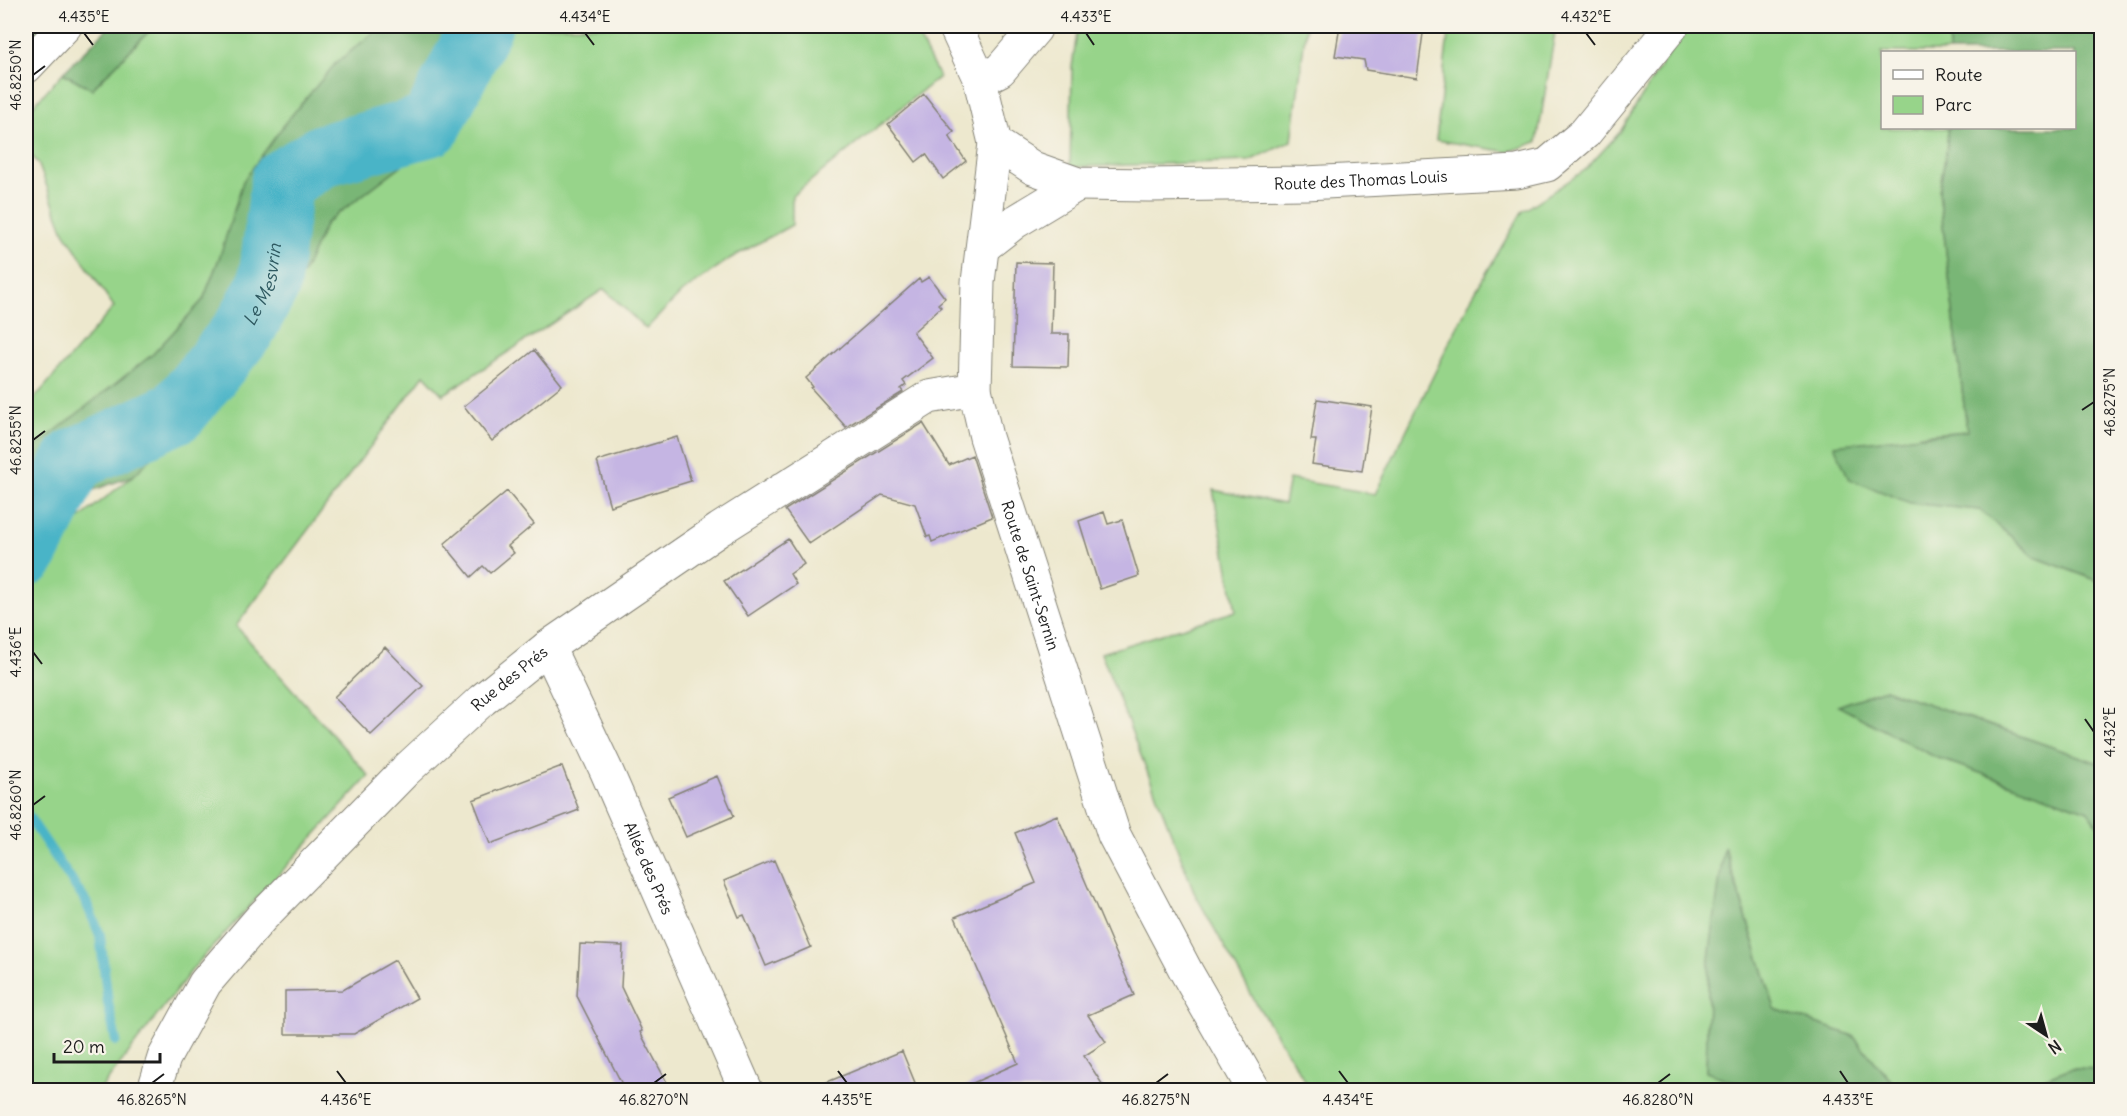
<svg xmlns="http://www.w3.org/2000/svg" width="2127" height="1116" font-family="Delius,sans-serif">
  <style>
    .green { fill: #97d48a; stroke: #5a7853; stroke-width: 1.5 }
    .forest { fill: #79b676; stroke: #4a6949; stroke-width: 1.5 }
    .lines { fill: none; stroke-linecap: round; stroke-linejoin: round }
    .stream { stroke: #4ab4c7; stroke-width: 10 }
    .river { stroke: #4ab4c7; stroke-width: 63 }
    .building { fill: #c5b5e3 }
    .minor-casing { stroke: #848275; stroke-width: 35 }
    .major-casing { stroke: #848275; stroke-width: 35 }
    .minor { stroke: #fff; stroke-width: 33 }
    .major { stroke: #fff; stroke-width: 33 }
    .ticks { fill: none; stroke: #1c1c1c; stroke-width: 2 }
    .labels { text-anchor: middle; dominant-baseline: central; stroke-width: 6; stroke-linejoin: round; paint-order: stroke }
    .street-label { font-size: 16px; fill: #1c1c1c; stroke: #f7f3e8 }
    .water-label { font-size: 18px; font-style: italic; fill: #2e5960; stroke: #f7f3e8 }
    .neatline { fill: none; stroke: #1c1c1c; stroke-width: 2 }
    .ticks-label { font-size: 15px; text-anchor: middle; fill: #1c1c1c }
  </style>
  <rect width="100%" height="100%" fill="#f7f3e8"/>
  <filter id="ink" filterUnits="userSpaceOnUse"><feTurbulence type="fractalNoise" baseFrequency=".0167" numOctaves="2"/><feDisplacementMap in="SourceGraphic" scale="12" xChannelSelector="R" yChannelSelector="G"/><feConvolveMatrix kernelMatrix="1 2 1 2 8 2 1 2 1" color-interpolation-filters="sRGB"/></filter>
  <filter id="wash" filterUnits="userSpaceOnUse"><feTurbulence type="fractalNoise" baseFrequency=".008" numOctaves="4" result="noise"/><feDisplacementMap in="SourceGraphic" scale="24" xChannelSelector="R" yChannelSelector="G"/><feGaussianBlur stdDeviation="1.35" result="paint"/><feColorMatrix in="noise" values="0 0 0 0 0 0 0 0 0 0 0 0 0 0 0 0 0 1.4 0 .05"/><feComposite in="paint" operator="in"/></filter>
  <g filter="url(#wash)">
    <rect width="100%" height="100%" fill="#ede8ce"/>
    <path class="green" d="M154,26H382L335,64L220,256L203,300L153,354L26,454V408L114,307L64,232L38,163L26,150V113L63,73L92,89Z
      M509,26H913L939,77L792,196V225L731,258L681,293L646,329L604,289L443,395L424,375L236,626L369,776L195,966L100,1090H26V589L71,525L133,476L303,273L326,223L436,139L491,71Z
      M1078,26H1306L1292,141L1249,161L1070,167L1072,67Z
      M1449,26H1556L1537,142L1508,152L1436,140Z
      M1694,26H1949V52H1882V128H1948L1947,148L1939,191L1967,431L1919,435L1910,503L1980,510L2035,557L2101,582V764L1885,689L1839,706L1935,757L2088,811L2101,829V1069L2071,1068L2014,1090H1899L1853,1036L1775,1009L1725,848L1709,959L1706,1071L1757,1090H1311L1256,1003L1195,894L1101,653L1236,611L1213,490L1284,504L1289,479L1375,494L1471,299L1522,212L1585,170L1620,132L1678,38Z"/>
    <path class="forest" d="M26,26H52L26,55Z
      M110,26H154L92,89L63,73Z
      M382,26H509L491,71L436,139L326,223L303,273L252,359L133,476L42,508L26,532V454L153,354L203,300L220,256L243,181L286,122L335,64Z
      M1949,26H2101V582L2035,557L1980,510L1910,503L1849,479L1834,445L1967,431L1939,191L1947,148L1948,128H2074V52H1949Z
      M1885,689L2101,764V829L2088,811L1935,757L1838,706Z
      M1724,847L1775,1009L1853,1036L1899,1090H1757L1706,1072L1709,959Z
      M2071,1068L2101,1069V1090H2014Z"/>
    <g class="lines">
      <path class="stream" d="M26,813L86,902L100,935L108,1003L116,1041"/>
      <path class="river" id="s1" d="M26,555L74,460L177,412L245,328L269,284L282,181L324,155L431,125L481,26"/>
    </g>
    <g id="blocks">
      <path class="building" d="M1340,26H1424L1417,78L1366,70L1364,60L1335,56Z
        M924,94L954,132L949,136L966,161L943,179L926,154L916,162L888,124Z
        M1016,262L1053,263L1051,334H1069L1068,367L1013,366Z
        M929,277L945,298L938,304L941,307L913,332L933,358L903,381L906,385L901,389L903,392L846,427L811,388L813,387L806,378L919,279L921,282Z
        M534,350L562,385L492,441L464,406Z
        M1317,399L1372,407L1362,471L1312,464L1316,440H1311Z
        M923,423L949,465L972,455L992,517L932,542L930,536L927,537L915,504L882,495L809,544L785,510Z
        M677,437L691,481L610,506L597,461Z
        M507,491L534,524L508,546L514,553L490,573L483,566L471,577L444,544Z
        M1104,512L1108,524L1122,520L1139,576L1100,589L1079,521Z
        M788,539L804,564L790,574L796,584L748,616L724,581Z
        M385,647L423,686L371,735L334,697Z
        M562,766L579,810L490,844L473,800Z
        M717,776L734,816L686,837L668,797Z
        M1057,815L1134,995L1088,1015L1106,1042L1084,1056L1106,1090H957L1018,1063L955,917L1036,883L1015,833Z
        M774,860L811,947L766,966L744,915L739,917L724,881Z
        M580,944L623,946L621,987L642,1031L640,1032L671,1090H625L577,996Z
        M395,960L417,998L354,1034H285V991L343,990Z
        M902,1051L918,1090H808Z"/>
    </g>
  </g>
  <g filter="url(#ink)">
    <use href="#blocks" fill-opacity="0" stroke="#848275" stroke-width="1.5"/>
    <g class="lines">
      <defs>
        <g id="minor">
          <path id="s2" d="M955,26L980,80L995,143L978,282L975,389L986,437L1114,835L1187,973L1254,1090"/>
          <path d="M980,80L1000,70L1035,29L1036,26"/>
          <path id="s3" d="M995,143L1033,168L1078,184L1149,185L1306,183L1517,172L1547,165L1585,133L1672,26"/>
          <path d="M983,247L1015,222L1078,184"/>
          <path id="s4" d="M548,647L606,770L746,1090"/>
          <path id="s5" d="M154,1090L164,1058L205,983L261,918L405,771L482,700L548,647L720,529L929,397L975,389"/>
        </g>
        <path id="major" d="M26,67L65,26"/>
      </defs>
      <use href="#minor" class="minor-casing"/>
      <use href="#major" class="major-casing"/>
      <use href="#minor" class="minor"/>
      <use href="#major" class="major"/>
    </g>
  </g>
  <path class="ticks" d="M84,33L93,45M585,33L594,45M1086,33L1094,45M1586,33L1595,45M33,75L45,66M2082,410L2094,402M33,440L45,431M33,652L42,664M2085,719L2094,732M33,805L45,796M337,1071L346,1083M838,1071L847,1083M1339,1071L1348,1083M1840,1071L1848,1083M152,1083L164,1074M654,1083L666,1074M1156,1083L1168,1074M1658,1083L1670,1074"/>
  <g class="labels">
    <g class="street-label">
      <text stroke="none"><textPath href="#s3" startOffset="376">Route des Thomas Louis</textPath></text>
      <text stroke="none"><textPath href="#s2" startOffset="566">Route de Saint-Sernin</textPath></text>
      <text stroke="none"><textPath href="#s5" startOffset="550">Rue des Prés</textPath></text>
      <text stroke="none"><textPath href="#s4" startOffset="243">Allée des Prés</textPath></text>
    </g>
    <g class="water-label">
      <text stroke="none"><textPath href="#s1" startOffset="376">Le Mesvrin</textPath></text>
    </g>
  </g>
  <rect width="2127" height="1116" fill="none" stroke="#f7f3e8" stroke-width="66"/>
  <rect x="1881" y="51" width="195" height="78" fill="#f7f3e8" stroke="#9f9d96" stroke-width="1.5"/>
  <rect x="1893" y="70" width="30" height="9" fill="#ffffff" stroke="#9f9d96" stroke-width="1.5"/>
  <text x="1935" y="81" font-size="18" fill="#1c1c1c">Route</text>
  <rect x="1893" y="96" width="30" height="18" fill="#97d48a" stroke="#9f9d96" stroke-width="1.5"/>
  <text x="1935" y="111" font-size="18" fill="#1c1c1c">Parc</text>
  <g transform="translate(2046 1035) rotate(144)" stroke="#f7f3e8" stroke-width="4.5" paint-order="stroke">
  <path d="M0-4.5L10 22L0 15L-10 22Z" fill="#1c1c1c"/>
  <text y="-9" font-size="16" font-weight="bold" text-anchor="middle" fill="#1c1c1c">N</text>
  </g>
  <path d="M54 1053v9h106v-9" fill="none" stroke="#1c1c1c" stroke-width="3"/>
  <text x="63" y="1053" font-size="18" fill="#1c1c1c" stroke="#f7f3e8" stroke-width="4.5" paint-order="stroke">20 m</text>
  <rect x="33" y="33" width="2061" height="1050" class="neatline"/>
  <g class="ticks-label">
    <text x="84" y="22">4.435°E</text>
    <text x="585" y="22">4.434°E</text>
    <text x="1086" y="22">4.433°E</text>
    <text x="1586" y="22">4.432°E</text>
    <text transform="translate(16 75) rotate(-90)" y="5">46.8250°N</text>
    <text transform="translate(2110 402) rotate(-90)" y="5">46.8275°N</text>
    <text transform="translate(16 440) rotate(-90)" y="5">46.8255°N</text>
    <text transform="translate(16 652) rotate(-90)" y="5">4.436°E</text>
    <text transform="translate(2110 732) rotate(-90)" y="5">4.432°E</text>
    <text transform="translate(16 805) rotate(-90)" y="5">46.8260°N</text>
    <text x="152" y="1105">46.8265°N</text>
    <text x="346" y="1105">4.436°E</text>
    <text x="654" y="1105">46.8270°N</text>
    <text x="847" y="1105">4.435°E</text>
    <text x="1156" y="1105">46.8275°N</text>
    <text x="1348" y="1105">4.434°E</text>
    <text x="1658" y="1105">46.8280°N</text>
    <text x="1848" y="1105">4.433°E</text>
  </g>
</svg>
